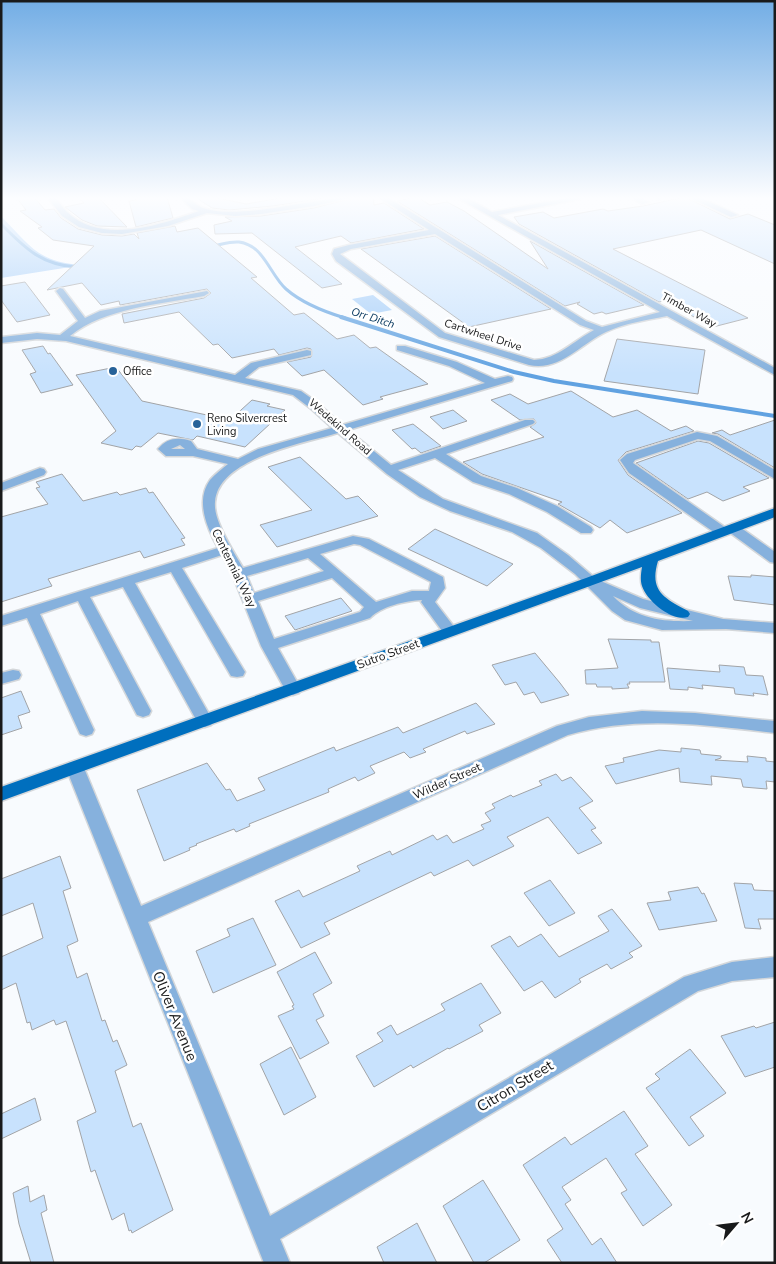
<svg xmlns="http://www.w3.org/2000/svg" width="776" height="1264" font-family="'Nunito Sans',sans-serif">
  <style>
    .green { fill: #a3cdf9 }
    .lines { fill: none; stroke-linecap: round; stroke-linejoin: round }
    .stream-far1 { stroke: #61a2e1; stroke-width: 3 }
    .stream { stroke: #61a2e1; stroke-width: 4 }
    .building { fill: #c8e2fd; stroke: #a2a4a7 }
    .minor-casing { stroke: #d4d7da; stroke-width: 3 }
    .major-casing { stroke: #d4d7da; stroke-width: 3 }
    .minor { fill: #86b1dd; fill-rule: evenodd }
    .major { fill: #006fbe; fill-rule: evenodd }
    .poi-dot { fill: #266299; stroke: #fff; stroke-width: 2 }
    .labels { text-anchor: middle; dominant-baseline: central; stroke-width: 5; stroke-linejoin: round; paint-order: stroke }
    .far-street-label { font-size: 11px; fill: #191a1b; stroke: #fff }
    .far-water-label { font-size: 11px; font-style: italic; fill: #01335b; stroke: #fff }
    .far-poi-label { font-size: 11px; fill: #191a1b; stroke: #fff; text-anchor: start }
    .street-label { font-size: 12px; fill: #191a1b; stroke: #fff }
    .near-street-label { font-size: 15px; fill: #191a1b; stroke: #fff }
  </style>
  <rect width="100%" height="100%" fill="#f8fbfe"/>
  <path class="green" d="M1,216C30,246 39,263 83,265L1,278Z
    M373,295L392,310L371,314L352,299Z"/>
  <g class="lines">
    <path class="stream-far1" d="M1,224C25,248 41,265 77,267
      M212,246C220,245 230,241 239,242C264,245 270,275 286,289C302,303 325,312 345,318"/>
    <path class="stream" d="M341,317L514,372L554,381L775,416"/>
  </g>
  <path class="building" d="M16,197H34L45,210L54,209L61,218L78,229L102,235L122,236L134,234L139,239L137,233L175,226L177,232L198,228L257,277L251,278L294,315L304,313L337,339L354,335L370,348L376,347L428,384L380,397L383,399L363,405L324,370L302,376L287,362L311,357V349L307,348L279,355L274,349L232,358L218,344L213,345L179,312L124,323L122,314L204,298L211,293L207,289L120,305L119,301L101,305L82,283L47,290L94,246L53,240L38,228L42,227L20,211L26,210Z
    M78,197H98L127,227L97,226L82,220L65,207L84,203Z
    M135,197H167L173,218L136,227L129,201L136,200Z
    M195,197H213L246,204L287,197H331L273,206L229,210L212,208Z
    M356,197H373L374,205L384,203L424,229L351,243L341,236L295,247L342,284L322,288L252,233L215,234L214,225L232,221L225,217L261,216L314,208Z
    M417,197L430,205L447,202L464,211L548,269L530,241L644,305L606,314L602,312L594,314L577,304L580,302L565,306L397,201Z
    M685,197L730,219L748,214L775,225V264L701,230L613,249L748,318L713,327L664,301L659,302L519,224L514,217L543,212L554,218L603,209L608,211L643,206Z
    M435,236L551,309L469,327L361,249Z
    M25,282L50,315L17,322L1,300V286Z
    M617,339L705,350L698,394L604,381Z
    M43,346L48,354L50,353L73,385L41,393L30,374L36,372L22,350Z
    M116,367L142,401L230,420L252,400L270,404L267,406L285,410L245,447L197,436L193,440L158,433L141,447L136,446L132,450L101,443L116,431L76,375Z
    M571,391L613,417L637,410L671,431L686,426L694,431L626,452L618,460L628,475L682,513L627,533L610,520L600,528L558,504L562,502L482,474L463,462L544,437L530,427L536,423L534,419L520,420L491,400L510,394L528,404Z
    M453,410L467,421L443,429L430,417Z
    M775,420V468L718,434L712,433L722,430L730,435Z
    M413,424L441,446L421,453L415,448L412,449L392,430Z
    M698,441L709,443L769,478L743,487L750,491L723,501L707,492L688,499L636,463Z
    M300,457L346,499L358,496L378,516L277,547L260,525L312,510L268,467Z
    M62,474L83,501L117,492L120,495L146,488L149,493L153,492L185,538L181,539L185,545L144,558L140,551L48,579L52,586L1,602V517L48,504L36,488L40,487L36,482Z
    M435,529L513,564L487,586L408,549Z
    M751,575L775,577V605L734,600L728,576L751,577Z
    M341,598L352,611L295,630L285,616Z
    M608,639L651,640V642H659L665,682H629L630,684H627L629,688L612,689V687H597L596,684H586L585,670L618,668Z
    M535,653L560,683L569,695L541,703L534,692L524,695L516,682L505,685L492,665Z
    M719,665L744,667L746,675L763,676L768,695L753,693L754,696L735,694L734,688L702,685L703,689L688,687V690L670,689L667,668L720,672Z
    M21,691L30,712L18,716L22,728L1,735V698Z
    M476,703L495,724L467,734L465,731L423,749L426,752L410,758L404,752L370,766L375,773L358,781L355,777L328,789L329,792L249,824L250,826L236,832L234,829L196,844L197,845L189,848L190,850L164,861L137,790L207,763L226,790L230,789L237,801L265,790L258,778L334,747L336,751L398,727L403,733Z
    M681,748L700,750L701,754L721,756V758L715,760L748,762L747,756L766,758V761L775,762V782L766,781L767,789L743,787L741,779L711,776L712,785L680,782L679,768L616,784L605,766L624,762L623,758L659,750L681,752Z
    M556,774L562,781L571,777L593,801L579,808L596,828L591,830L602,843L578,854L548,817L507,837L514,846L473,866L468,860L434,876L431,872L324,923L330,934L301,948L275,901L299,890L303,897L360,871L357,866L390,851L392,855L433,835L437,840L447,835L453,843L484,829L481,825L491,821L485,813L495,808L492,804L511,795L513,797L542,785L539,781Z
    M60,856L71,888L63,891L78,941L67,946L77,978L87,973L102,1021L105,1020L113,1042L117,1040L127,1065L115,1071L133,1127L141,1123L173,1210L132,1233L131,1230L129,1231L124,1213L112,1220L95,1170L91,1172L77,1121L96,1112L66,1021L56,1025L54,1020L32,1030L30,1022L27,1023L16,983L1,990V957L43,938L33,903L1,916V879Z
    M550,880L575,913L549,926L524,893Z
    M734,883L752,884L754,890L775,891V919H758L761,929L745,928Z
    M698,887L702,894L704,893L717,921L659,930L647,903L671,900L668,892Z
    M612,909L642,946L629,953L633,957L611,969L607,964L579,979L581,982L555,998L542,981L524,991L491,946L510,936L518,947L541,934L559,957L609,931L598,916Z
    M253,918L276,965L213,993L196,951L230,936L227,929Z
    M315,952L332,983L313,994L324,1016L316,1020L329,1043L300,1059L278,1016L294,1009L292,1006L294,1005L277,972Z
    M481,983L501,1013L479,1025L483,1031L449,1049L448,1048L413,1068L411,1065L374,1087L356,1056L383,1041L377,1033L391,1025L397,1035L445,1010L441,1004Z
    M775,1022V1067L745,1077L721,1036L754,1026L756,1028Z
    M291,1047L316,1097L284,1115L260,1064Z
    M690,1049L726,1093L690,1117L704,1136L689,1146L646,1088L660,1079L655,1074Z
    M35,1098L41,1120L1,1139V1114Z
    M624,1111L648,1146L635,1154L672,1205L643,1226L621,1193L627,1190L606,1158L562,1187L571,1200L565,1204L592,1245L601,1238L617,1263H562L547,1240L563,1229L523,1165L565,1137L571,1145Z
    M483,1180L520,1240L484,1263H474L443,1206Z
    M28,1186L30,1202L44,1195L47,1210L41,1213L54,1263H31L19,1224L13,1193Z
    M417,1223L437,1263H384L377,1247Z"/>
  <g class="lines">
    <defs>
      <path id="minor" d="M47,197H55C59,202 63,208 67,212C102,245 160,225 199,211L192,209L180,197H188C191,200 194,203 197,205C228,224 316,197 354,197L314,206L261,214L235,216L207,213L168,226L122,234L102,233L79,227L62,216Z
        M378,197H387L586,321L602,327L660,312L456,197H466L492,212L573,197H591L498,215L775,368V375L667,316C647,320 625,323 606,332C582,343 559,372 529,365L439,337L336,261L332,254L334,249L349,245L429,230ZM435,234L580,325L594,330C573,341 558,359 534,360L445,333L340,254L351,249Z
        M630,197H640L649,202L642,204Z
        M653,197H662L663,198L659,200Z
        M688,197H699L738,215L731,217Z
        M60,288L63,289L85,318L100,311L207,291L209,293L204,296C161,304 104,308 70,336L235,375L251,363L307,350L311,351V355L259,367L245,378L301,391L318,403L342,425L485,383L449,366L397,350V346H405L457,362L495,379L508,376L512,377L513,379L512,381L348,430L391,465L525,420H533L535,422L533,424L446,454L481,476L517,488L557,506L591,527L593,530L591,533H581L547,512L509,494L473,482L435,458L398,470L443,499L537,533L568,555L596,579L643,599L723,619L775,623V633L726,629L662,630L625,620L612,611L575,574L541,548L512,532L450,511L420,497L387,474L338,433C304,443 218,458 215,502C213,521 234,552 243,568L353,536L369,539L443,577L445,588L435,602L458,632L455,635H445L421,602L422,600C405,601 382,606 370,618L278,648L301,689L299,693L293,695L287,693L261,646L232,574L222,555L182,568L245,672L243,676L237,677L231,676L171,572L135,583L213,721L211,725L205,727L199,725L123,587L90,597L151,711L149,715L143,717L137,715L78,601L40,614L94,730L92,734L86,736L80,734L27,618L1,626V616L218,548C207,528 195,501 210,480C215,474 222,469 228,464L193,456H166L158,449C167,438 178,437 191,441L197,449L238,459L258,449L332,428L310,408L293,395L66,341L37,339L1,343L2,337L37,333L60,335L78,321L56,291ZM180,445L185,449H171ZM354,544L360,545L431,582L429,591H412L376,602L320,554ZM308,558L324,571L254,593L247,576ZM332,578L364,607L360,612L274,639L258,601ZM613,596L640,608L693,621C663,622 635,619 613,596Z
        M697,432L717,436L775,470V479L710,441L698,439L635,460L633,463L726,528L732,524L737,525L775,552V563L770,562L729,532L723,536L718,535L629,473L620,460L627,454Z
        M40,468L44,469L46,472L44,475L1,491V483Z
        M13,670L19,671L21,675L19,679L1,684V673Z
        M642,711L695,713L775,721V733C705,725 637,715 568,735L148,922L270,1216L684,977L732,962L775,957V977L732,981L698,991L280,1239L290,1263H264L66,768L69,763L75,761L81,763L84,768L141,906L557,726L589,717Z"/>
      <path id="major" d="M775,508V517L658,561C649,591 664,598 688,611L690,614L688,617C672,622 647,601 642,586C640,580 641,573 642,567L1,801V787L586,578Z"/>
    </defs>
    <use href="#minor" class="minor-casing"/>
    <use href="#major" class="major-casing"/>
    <use href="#minor" class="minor"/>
    <use href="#major" class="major"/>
  </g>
  <linearGradient id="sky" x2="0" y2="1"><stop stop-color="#72ade5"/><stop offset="0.53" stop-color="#fcfdff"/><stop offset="1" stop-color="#fcfdff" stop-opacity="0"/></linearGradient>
  <rect width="776" height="374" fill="url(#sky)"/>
  <g class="poi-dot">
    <circle cx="113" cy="371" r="5"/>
    <circle cx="197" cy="424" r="5"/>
  </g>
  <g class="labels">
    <g class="far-street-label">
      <text transform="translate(689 310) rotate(29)">Timber Way</text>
      <text transform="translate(483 335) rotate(18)">Cartwheel Drive</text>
      <text transform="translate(340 427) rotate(41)">Wedekind Road</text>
    </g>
    <g class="far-water-label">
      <text transform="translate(373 318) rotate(18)">Orr Ditch</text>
    </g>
    <g class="far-poi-label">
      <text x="123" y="371">Office</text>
      <text x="207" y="418">Reno Silvercrest<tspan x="207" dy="13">Living</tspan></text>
    </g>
    <g class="street-label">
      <text transform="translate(234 568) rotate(64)">Centennial Way</text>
      <text transform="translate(388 654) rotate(-20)">Sutro Street</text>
      <text transform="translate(447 781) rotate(-24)">Wilder Street</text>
    </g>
    <g class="near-street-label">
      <text transform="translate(175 1016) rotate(68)">Oliver Avenue</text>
      <text transform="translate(515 1086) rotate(-31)">Citron Street</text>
    </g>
  </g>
  <rect width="776" height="1264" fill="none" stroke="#191a1b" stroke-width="5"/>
  <g transform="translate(736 1224) rotate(62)" stroke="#ffffff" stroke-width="4" paint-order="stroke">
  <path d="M0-4L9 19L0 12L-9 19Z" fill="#191a1b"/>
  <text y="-8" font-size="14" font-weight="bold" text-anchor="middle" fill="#191a1b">N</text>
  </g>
</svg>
